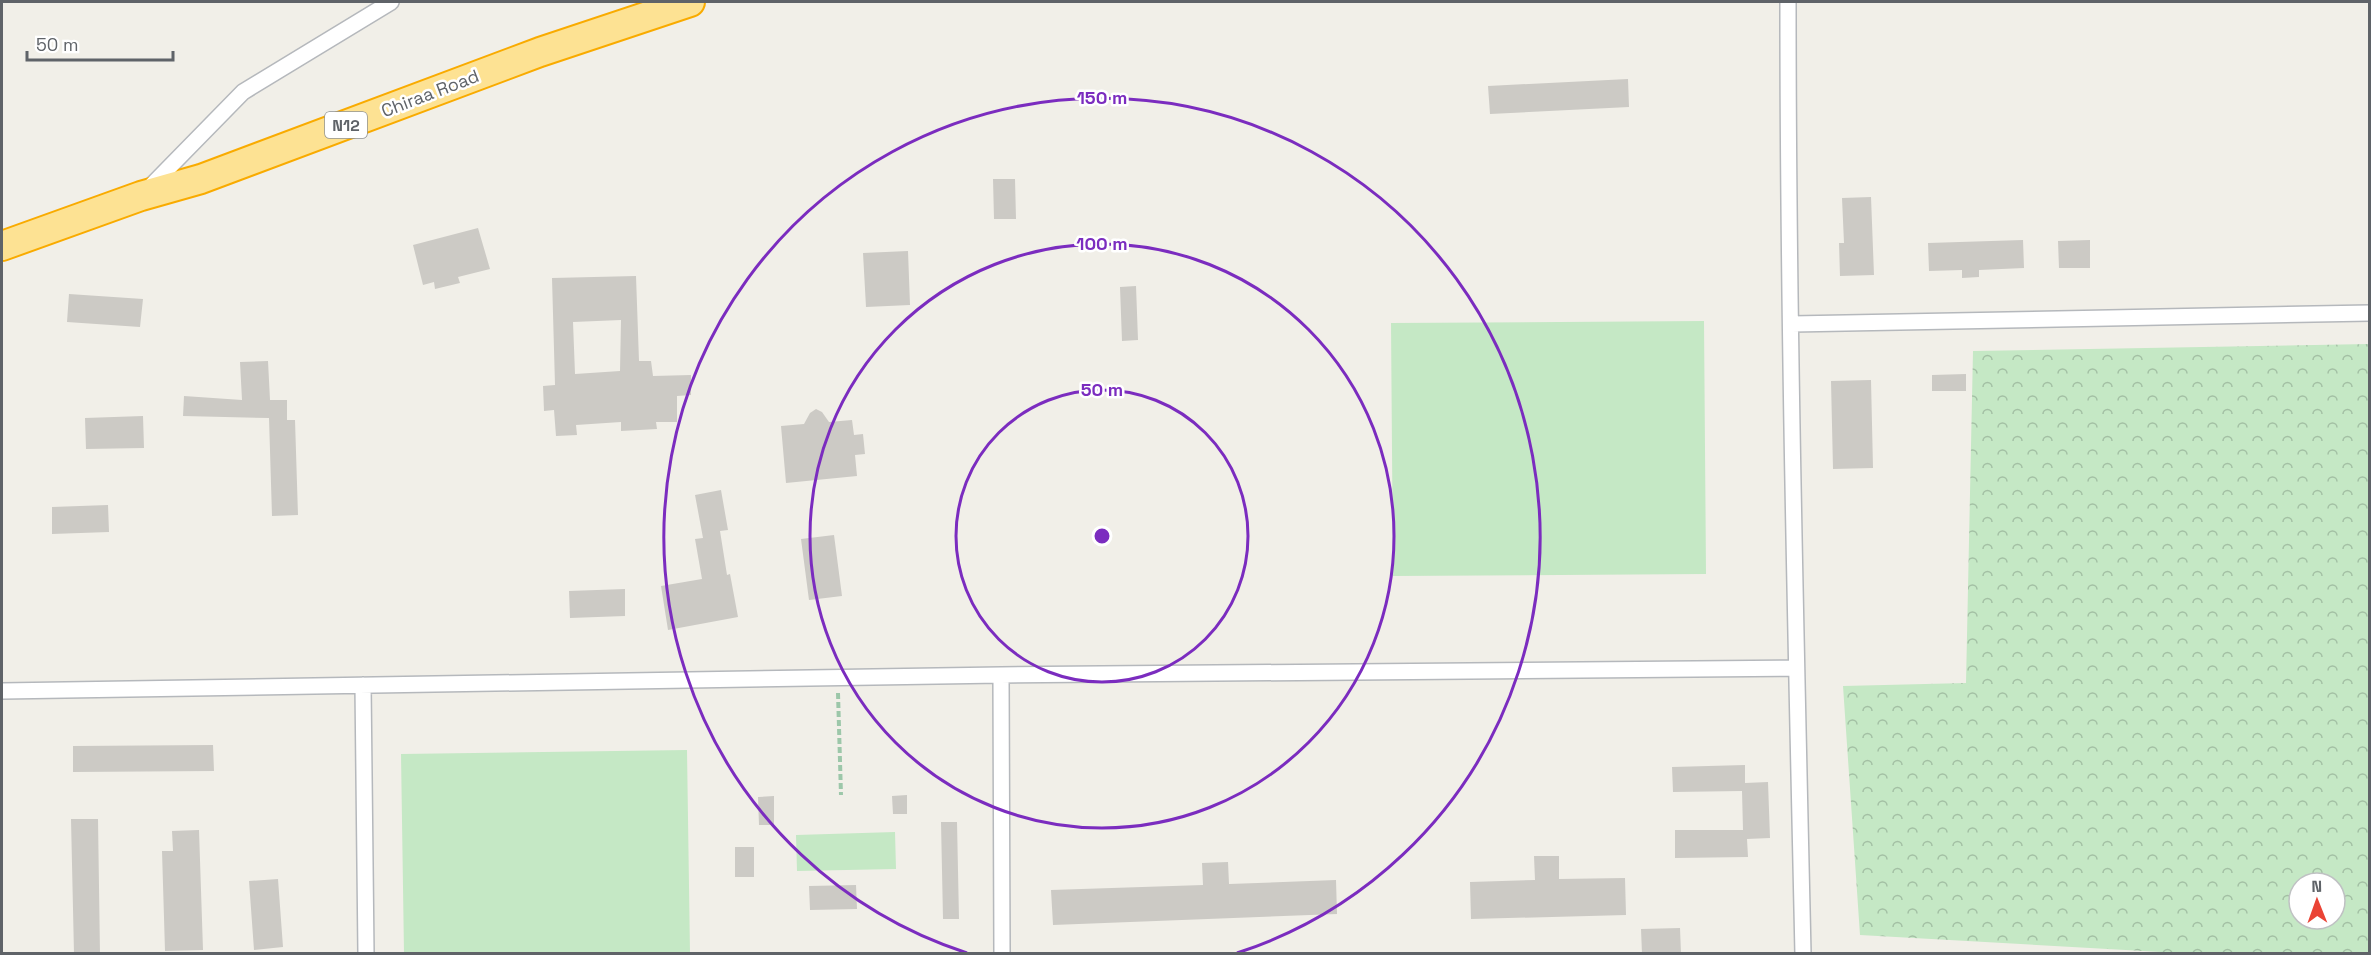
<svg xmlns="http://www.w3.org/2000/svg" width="2371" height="955" font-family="'Space Grotesk',sans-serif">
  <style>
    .forest { fill: url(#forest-crowns); fill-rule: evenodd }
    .garden { fill: #c5e8c5 }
    .building { fill: #cccac5; fill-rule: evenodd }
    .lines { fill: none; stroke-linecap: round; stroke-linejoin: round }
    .street-casing { stroke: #b5b8bc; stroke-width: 18 }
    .highway-casing { stroke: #f9ab00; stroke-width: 32 }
    .path { stroke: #9cc7a9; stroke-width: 4; stroke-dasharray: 6 3; stroke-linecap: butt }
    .street { stroke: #fff; stroke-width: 15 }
    .highway { stroke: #fde293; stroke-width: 28 }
    .ring { fill: none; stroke: #7b2cbf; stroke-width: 3 }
    .labels { text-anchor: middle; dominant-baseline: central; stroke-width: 5; stroke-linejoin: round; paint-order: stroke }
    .shield { fill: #fff; stroke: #8f9295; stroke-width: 1.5 }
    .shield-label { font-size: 16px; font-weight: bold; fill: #5f6368 }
    .street-label { font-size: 18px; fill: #5f6368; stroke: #fff }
    .centre { fill: #7b2cbf; stroke: #fff; stroke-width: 3 }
    .ring-label { font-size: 18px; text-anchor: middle; font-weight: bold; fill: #7b2cbf; stroke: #fff; stroke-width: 5; stroke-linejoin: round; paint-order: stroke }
  </style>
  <defs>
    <pattern id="forest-crowns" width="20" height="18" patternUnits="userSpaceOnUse" patternTransform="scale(1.5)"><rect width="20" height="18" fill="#c5e8c5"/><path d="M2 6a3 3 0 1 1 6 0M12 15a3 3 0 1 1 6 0" fill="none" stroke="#a3c0a4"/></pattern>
  </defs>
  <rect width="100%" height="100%" fill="#f1efe8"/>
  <path class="forest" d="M2369,344V953H2179L1860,935L1843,686L1966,683L1973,351ZM2299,883H2335V919H2299Z"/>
  <path class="garden" d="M1704,321L1706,574L1393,576L1391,323Z
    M687,750L690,953H404L401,754Z
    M895,832L896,869L797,871L796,835Z"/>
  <path class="building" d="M1628,79L1629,107L1490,114L1488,86Z
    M993,179H1015L1016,219H994Z
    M1871,197L1874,275L1840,276L1839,243H1844L1842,198Z
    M478,228L490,269L458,277L460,283L435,289L434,282L423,285L413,245Z
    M2023,240L2024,268L1979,270V277L1962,278V270L1929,271L1928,243Z
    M2090,240V268H2059L2058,241Z
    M908,251L910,305L866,307L863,253Z
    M636,276L639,361H651L653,376L691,375V395L677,396V422H656L657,429L621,431V422L576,425L577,435L556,436L554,410L544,411L543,386L555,385L552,278ZM621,320L620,371L575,374L573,322Z
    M1136,286L1138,340L1122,341L1120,287Z
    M69,294L143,299L140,327L67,322Z
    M268,361L270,400H287V420H295L298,515L272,516L269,418L183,416L184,396L242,400L240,362Z
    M1966,374V391H1932V375Z
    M1871,380L1873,468L1833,469L1831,381Z
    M816,409L822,412L829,422L852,420L854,435L863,434L865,454L855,455L857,476L786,483L781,426L804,424L810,413Z
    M143,416L144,448L86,449L85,418Z
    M721,490L728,530L720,531L727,575L730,574L738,617L668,630L661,586L702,579L695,539L703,538L695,495Z
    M108,505L109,532L52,534V507Z
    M834,535L842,596L809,600L801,539Z
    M625,589V616L570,618L569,591Z
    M213,745L214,771L73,772V746Z
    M1745,765V783L1768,782L1770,838L1747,839L1748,857L1675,858V830H1743L1742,791L1673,792L1672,767Z
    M907,795V814H893L892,796Z
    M774,796V825H759L758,797Z
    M71,819H98L100,954H74Z
    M941,822H957L959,919H943Z
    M199,830L203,950L165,951L162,851H173L172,831Z
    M735,847H754V877H735Z
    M1534,856H1559V879L1625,878L1626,915L1471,919L1470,882L1535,880Z
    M1228,862L1229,884L1336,880L1337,914L1053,925L1051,890L1203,885L1202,863Z
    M278,879L283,947L254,950L249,881Z
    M856,885L857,909L810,910L809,886Z
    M1680,928L1681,954H1642L1641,929Z"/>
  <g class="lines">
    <defs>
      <path id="street" d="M1788,2C1788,319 1796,636 1803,954
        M148,189L243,92L391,2
        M1792,324L2370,313
        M1001,675L1002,954
        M363,685L366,954
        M2,691L1001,675L1796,668"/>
      <path id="highway" d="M2,246L141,196L201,179L540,52L690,2"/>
    </defs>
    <use href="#street" class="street-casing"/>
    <use href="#highway" class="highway-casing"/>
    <path class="path" d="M838,693L841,795"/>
    <use href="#street" class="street"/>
    <use href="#highway" class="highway"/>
  </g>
  <g class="ring">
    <circle cx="1102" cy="536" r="146"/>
    <circle cx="1102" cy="536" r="292"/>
    <path d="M967 953A438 438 0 1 1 1237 953"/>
  </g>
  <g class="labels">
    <rect class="shield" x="325" y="112" width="42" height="26" rx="4.5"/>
    <g class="shield-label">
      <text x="346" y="125">N12</text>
    </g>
    <g class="street-label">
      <text transform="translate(430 93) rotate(-21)">Chiraa Road</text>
    </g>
  </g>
  <circle cx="1102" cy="536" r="9" class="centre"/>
  <g class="ring-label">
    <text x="1102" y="104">150 m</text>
    <text x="1102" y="250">100 m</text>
    <text x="1102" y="396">50 m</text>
  </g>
  <rect width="2371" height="955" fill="none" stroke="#5f6368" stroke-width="6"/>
  <g transform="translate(2317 901) rotate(359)"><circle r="28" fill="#ffffff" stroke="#bfc1c3" stroke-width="1.5"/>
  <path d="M0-4.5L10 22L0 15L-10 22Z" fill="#ea4335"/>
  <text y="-9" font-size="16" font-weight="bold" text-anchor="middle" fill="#5f6368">N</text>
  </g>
  <path d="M27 51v9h146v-9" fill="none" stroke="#5f6368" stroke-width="3"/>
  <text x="36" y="51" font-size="18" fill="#5f6368" stroke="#ffffff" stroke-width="4.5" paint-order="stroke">50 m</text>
</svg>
